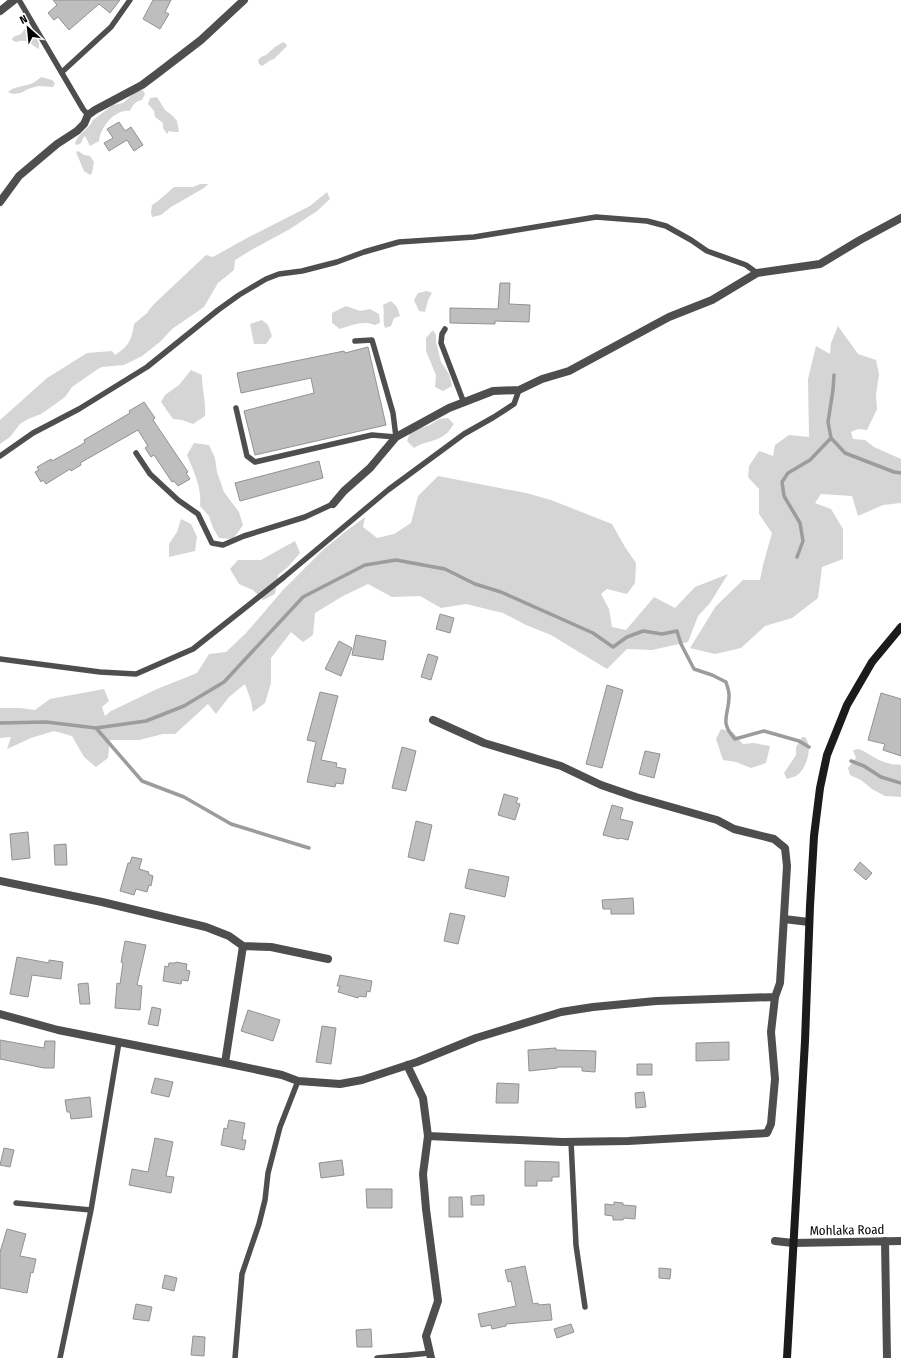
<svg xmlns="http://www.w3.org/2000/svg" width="901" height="1358" font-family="'Fira Sans Condensed',sans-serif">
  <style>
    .green { fill: #d5d5d5 }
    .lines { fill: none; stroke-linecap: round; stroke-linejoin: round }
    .stream { stroke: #9c9c9c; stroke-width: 3.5 }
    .building { fill: #bebebe; stroke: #929292 }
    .lane { stroke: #4e4e4e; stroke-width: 5.5 }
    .street { stroke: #4e4e4e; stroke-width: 8 }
    .secondary { stroke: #1b1b1b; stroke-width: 8 }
    .labels { text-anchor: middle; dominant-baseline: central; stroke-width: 3; stroke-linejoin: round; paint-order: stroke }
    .street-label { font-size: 13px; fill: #000; stroke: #fff }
  </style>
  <rect width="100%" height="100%" fill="#fff"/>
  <path class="green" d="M27,26H30L39,43V49C30,45 30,38 16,42L12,40L13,37L21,34Z
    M283,42L286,44L287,46L274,59C269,60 266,64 262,66L259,64L258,60L261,57L266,55L275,47Z
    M41,77L52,80L55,83L53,87L38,86L28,89L21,93L13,94L8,92C16,85 25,87 33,83C36,81 39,79 41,77Z
    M143,90L145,94L142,100C136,101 132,105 130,111C115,109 101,126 99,141L90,146L85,136L83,138L81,143L77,145L75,144C77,133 89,130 93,120L113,105L123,103L136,91Z
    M157,97L165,110L173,116L177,121L179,132H173L169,131L167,134L163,128V123L155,117L154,111L148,104L150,98Z
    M78,151L84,155L90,156L94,162L92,173L90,175L84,171L76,152Z
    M200,184H208L204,188L171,207L161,215L152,217L151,212L152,205L158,201L174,187H193Z
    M327,192L330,199L317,211L290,229L253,249L235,260L234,270L218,283L204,307L172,329L160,342L142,356L124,365L102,367L98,369L72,387L65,397L54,405L41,414L28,419L20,424L10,437L0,444V420L47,378L87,353L112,351L115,355C128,347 132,340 134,324L147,313L153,305L206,255L213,257L247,238L310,206Z
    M427,291L432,293L428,300L425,312L419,311L414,300L418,293Z
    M391,301L397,307L400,316L394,318L391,326L385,328C382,320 385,314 383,305Z
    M346,306L360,311L370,309L379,314L380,323L375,325C364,320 351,325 340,329L332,323V313Z
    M262,320L268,325L272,336L266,344H254L250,324Z
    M838,326L858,354L876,360L879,374L876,395L877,409L867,430L858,429L851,432L853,439L865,440L874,447L901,459V503L883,505L858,516L852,496L821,494L815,503L831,509L843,529V559L822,567L818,598L792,618L765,626L741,648L715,654L690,648L716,606L743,580H760L763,565L772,533L759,514V489L748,477L749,466L759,451L773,456L775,445L789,435L809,437L808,379L816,346L830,354L831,343Z
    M433,330L436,335V342L441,362L449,374L452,386L443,391L435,387L436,375L426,351V338Z
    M191,370L202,375C202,390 206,402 205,416L193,424L182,420L173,419L161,402L165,395L179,385Z
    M448,418L454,424C451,427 449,432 446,434C437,442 424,441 414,448L407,441L410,433L417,429L430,425L439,419Z
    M194,443L209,445L215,458L217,472L224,492L239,512L243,525L233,539L219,538L213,528L209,516L200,506C202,488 194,472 187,455Z
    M438,476L526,493L551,500L612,524L625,547L636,563L635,583L627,594L607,589L601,594L609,609L612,627L626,630L654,597L675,608L695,587L728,574L710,603L698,616L688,642L652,650L627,649L607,669L551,635L526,625L503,613L466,604L441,608L420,596L392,597L368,584L343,596L315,613L313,635L303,642L291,632L271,658V683L265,703L253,712L251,701L245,684L229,697L216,714L208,704L175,734H163L139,740H110L108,758L96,767L84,757L72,736L54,731L31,738L7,749L11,737L0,738V708H20L35,710L50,699L104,689L109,701L102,707L105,716L111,711L157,689L197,673L209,654L226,652L246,633L283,590L324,549L345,532L365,517L363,527L377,538L394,534L411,523L418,496Z
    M181,519L191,524L197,537L195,551L169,557V544L177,532Z
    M295,541L300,553L288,567L278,575L275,594L263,600L253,590L239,584L230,569L238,560H261L284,547Z
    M721,729L733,732L741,742L743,744L754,743L770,746L766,763L751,768L736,762L723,760L716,739Z
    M802,737H805C813,747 807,769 796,776C794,777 790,778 787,779L784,773L796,755V747Z
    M859,749C869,753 877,761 888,763C892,765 897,764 901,765V797L885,796L872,789L861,780L850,775L848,768L856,758L853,750Z"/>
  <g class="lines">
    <path class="stream" d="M834,375L833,390L828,422L831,438L845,453L894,472L901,473
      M797,557L803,541L800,523L784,496L782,482L788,473L810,460L831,438
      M0,723L46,722L96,728L146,721L184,706L224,682L303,597L365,565L396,560L445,569L475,584L501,592L593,633L613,647L627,637L643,631L662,634L677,631L681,644L694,669L712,675L726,682C727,686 729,690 729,694C730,714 718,721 735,739L764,731L799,741L809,747
      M96,728L142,781L184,797L231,824L309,848
      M851,761L864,766L881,777L901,783"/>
  </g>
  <path class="building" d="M53,0H120L110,13L99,4L69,30L58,17L54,20L48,13L57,5Z
    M153,0H171L165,12L169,14L160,29L143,19Z
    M119,122L125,131L131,127L143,145L134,151L127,140L109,151L104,143L113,138L107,129Z
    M500,283H510L509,304L530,305L529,322L495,321V324L450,323V308L498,309Z
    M368,347L386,425L255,455L244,411L314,393L311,378L241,393L237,373L344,351L345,353Z
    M144,402L155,418L153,420L188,472L186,473L190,479L178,486L174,481L172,482L154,455L151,457L145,448L148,446L138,430L80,463L81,465L71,471L70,469L46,484L43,480L41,482L35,472L39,470L37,467L51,459L52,461L81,445L85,442L84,440L130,413L129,411Z
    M319,461L323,478L240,501L235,483Z
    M440,614L454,618L450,633L436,629Z
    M356,635L386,641L383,660L352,655Z
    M339,641L352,648L341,676L325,669Z
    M428,654L438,657L431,680L421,677Z
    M607,685L623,690L602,768L586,764Z
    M320,692L338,696L321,760L337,763L336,767L346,769L343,784L336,783L335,787L307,782L316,742L307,740Z
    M881,693L901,699V756L883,750L885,744L868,740Z
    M402,747L416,751L406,791L392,788Z
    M645,751L660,754L654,778L639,774Z
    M504,794L518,798L516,803L520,804L515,820L498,815Z
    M612,805L623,808L620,819L633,822L628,840L620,838L619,839L603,835Z
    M416,821L432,825L424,861L408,857Z
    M28,832L30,858L12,860L10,834Z
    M66,844L67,865H55L54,845Z
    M132,857L142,859L139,869L149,872L148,874L153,876L151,886L149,885L147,892L136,889L134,895L120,891L128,863H130Z
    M860,862L872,873L866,880L854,870Z
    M469,869L509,877L505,897L465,888Z
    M633,898L634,914H611V909H603L602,900Z
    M450,913L465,916L458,944L444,941Z
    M125,941L146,945L137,985L142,986L140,1010L115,1008L117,983L120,984L123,963L121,962Z
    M17,957L49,963V960L63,962L61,979L32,975L28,997L10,994Z
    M176,962L187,964L186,970L190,971L188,981L182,980L181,984L163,981L165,966L168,967L169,963H175Z
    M340,975L372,981L370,992L367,991L366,997L359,996L358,998L338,992L340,986H337Z
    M88,983L90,1004H80L78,984Z
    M152,1007L161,1009L158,1026L148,1024Z
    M248,1010L280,1020L273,1041L241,1031Z
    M322,1026L336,1028L331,1064L316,1062Z
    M0,1040L44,1048L45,1041H55L54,1068H44L0,1059Z
    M729,1042V1060L696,1061V1043Z
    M556,1048V1050L596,1051L595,1072L582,1071V1067H557V1068L529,1071L528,1050Z
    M637,1064H652V1075H637Z
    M155,1078L173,1082L169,1097L151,1093Z
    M497,1083L519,1084L518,1103H496Z
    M644,1092L646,1107L636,1108L635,1093Z
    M90,1097L92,1117L71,1119L70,1112H67L65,1100Z
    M229,1120L245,1123L242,1140H246L244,1150L221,1145L224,1128L227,1129Z
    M155,1138L173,1142L166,1176L174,1177L171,1193L129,1185L132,1169L148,1172Z
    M4,1148L14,1150L10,1167L0,1165Z
    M342,1160L344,1175L321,1178L319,1163Z
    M525,1161L559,1162V1177H552V1181H537V1186H525Z
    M366,1189H392V1208H367Z
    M484,1195V1205H471V1196Z
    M449,1197H462L463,1217H449Z
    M614,1202L623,1203V1205L636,1206L635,1219L624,1218L623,1220H613V1216L605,1215V1204L614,1205Z
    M7,1229L26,1234L20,1256L36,1259L33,1273L31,1272L27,1293L0,1288V1252Z
    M525,1266L533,1304L538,1303V1305L550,1304L552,1320L506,1324V1326L492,1329L491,1325L481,1327L478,1314L516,1306L511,1281L508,1282L505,1270Z
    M659,1268L671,1269L670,1279L659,1278Z
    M165,1275L177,1278L174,1291L162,1288Z
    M136,1304L152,1307L149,1321L133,1319Z
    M571,1324L574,1332L557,1338L554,1329Z
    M371,1329L372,1347H357L356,1330Z
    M193,1336L205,1337L204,1356L191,1355Z"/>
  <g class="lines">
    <path class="lane" d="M19,0L83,109L88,115
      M62,72L111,27L130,0
      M445,329L442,334L441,343L464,403
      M236,408L247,456L255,462L372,435L396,437L393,413L372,340L355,341
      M136,453L150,474L178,500L198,514L212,543L223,545L244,536L305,517L333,504
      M0,456L33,433L79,409L147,367L218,310L239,295L266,279L279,274L302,271L337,262L364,252L399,242L474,237L596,217L647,221L666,226L691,240L707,251L746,265L757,273
      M0,659L100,672L136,674L193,649L284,577L388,490L464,434L494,417L514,404L519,390
      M571,1141L576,1245L585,1307
      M16,1203L91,1210
      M60,1358L91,1210L119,1042
      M235,1358L242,1274L259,1224L265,1200L268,1173L280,1127L298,1081
      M377,1358L430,1353"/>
    <path class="street" d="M0,11L14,0
      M0,202L19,176L57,144L77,131L84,124L88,115L95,110L142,85L158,73L201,40L244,0
      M333,504L344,491L370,468L396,437L449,408L493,391L519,390L542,379L569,371L669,317L712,300L757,273L820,264L860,240L901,218
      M0,881L102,902L206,927L229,936L243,946L271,947L328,959
      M784,919L809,922
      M0,1014L58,1030L225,1063L282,1075L298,1081L340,1084L362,1080L417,1062L476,1038L561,1012L593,1007L656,1001L775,997
      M225,1063L243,946
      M407,1065L423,1098L428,1136L423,1174L426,1209L438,1301L426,1336L431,1358
      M428,1136L562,1142L628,1141L767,1133L771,1124L775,1079L771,1032L775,997L780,983L787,866L785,848L774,839L734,829L717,820L636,797L601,785L561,766L484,743L433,720
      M775,1241L793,1243L901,1241
      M885,1241L887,1358"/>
    <path class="secondary" d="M787,1358L805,1041L810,906L814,836L820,788L827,755L847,705L872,662L901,627"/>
  </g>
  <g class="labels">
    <g class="street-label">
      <text transform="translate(847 1230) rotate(-1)">Mohlaka Road</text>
    </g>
  </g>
  <g transform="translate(28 28) rotate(333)" stroke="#ffffff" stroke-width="3" paint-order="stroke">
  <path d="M0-3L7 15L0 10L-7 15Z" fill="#000000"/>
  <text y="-6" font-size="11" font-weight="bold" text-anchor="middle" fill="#000000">N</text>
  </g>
</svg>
